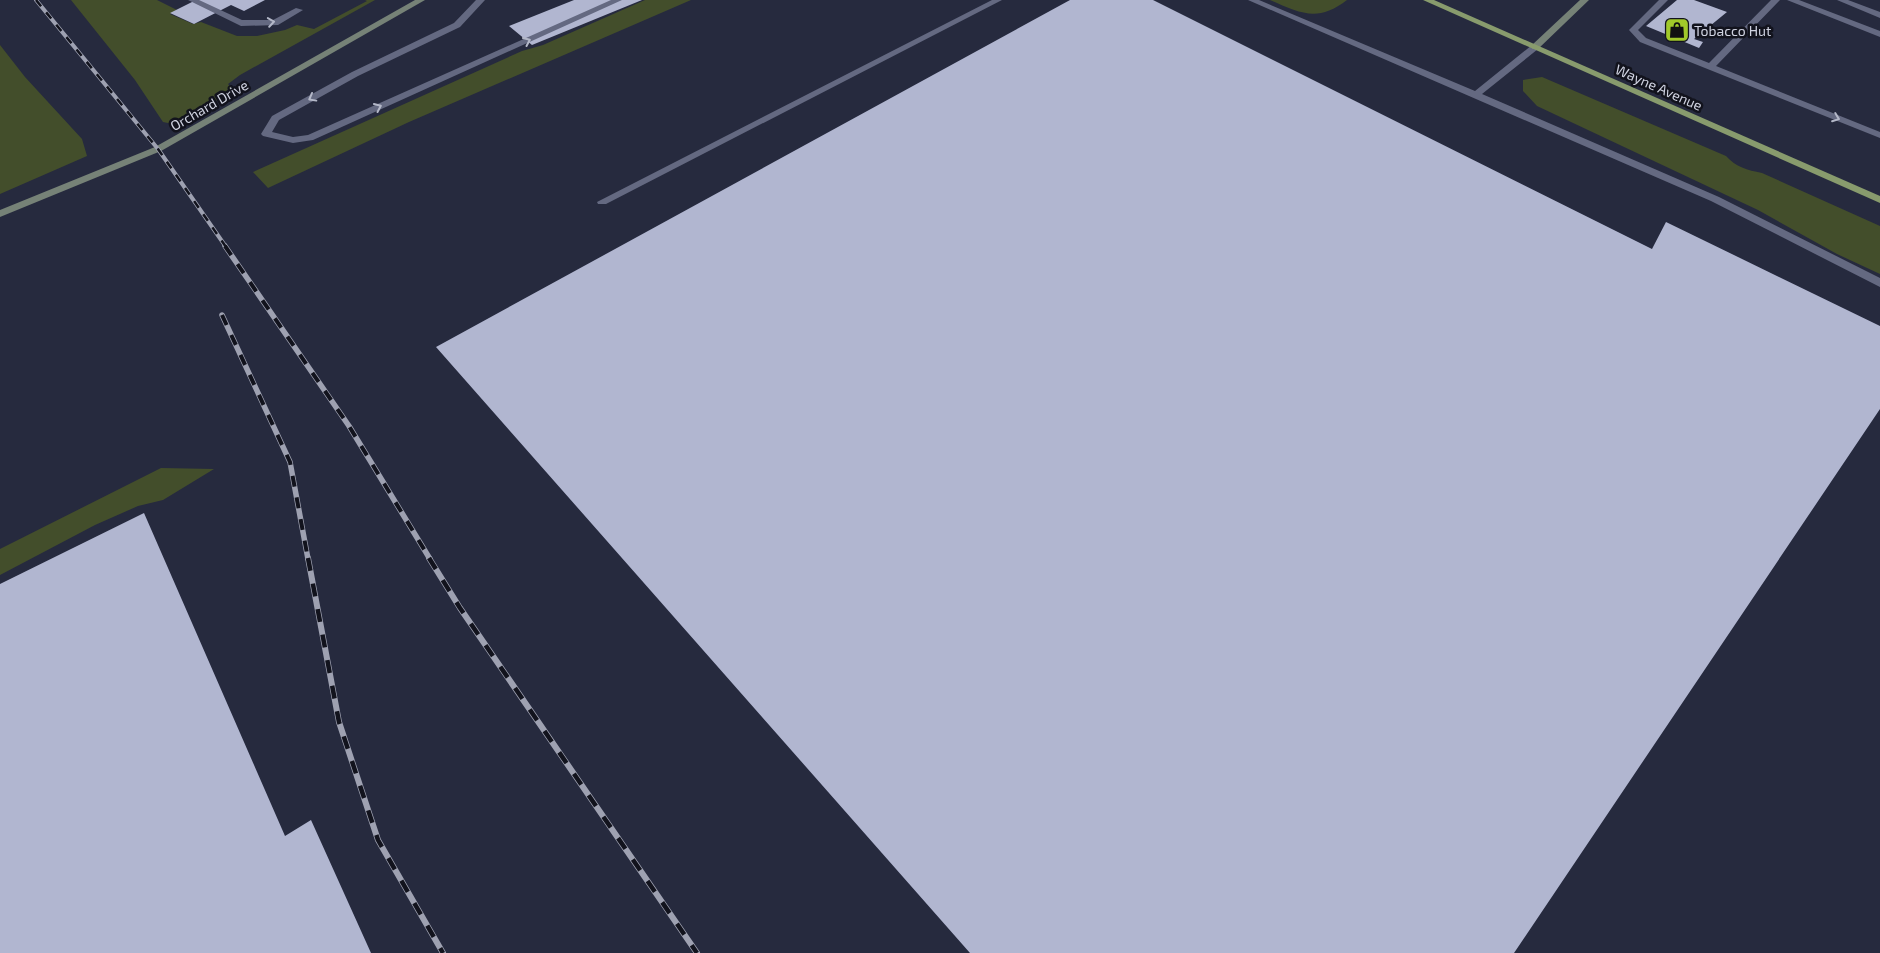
<svg xmlns="http://www.w3.org/2000/svg" width="1880" height="953" font-family="'Exo 2',sans-serif">
  <style>
    .green { fill: #434e2b }
    .building { fill: #b1b6d0 }
    .lines { fill: none; stroke-linecap: round; stroke-linejoin: round }
    .lane { fill: #646981; fill-rule: evenodd }
    .secondary { fill: #768277; fill-rule: evenodd }
    .primary { fill: #889b6d; fill-rule: evenodd }
    .rail-far2-casing { stroke: #9ea1b1; stroke-width: 4 }
    .rail-far1-casing { stroke: #9ea1b1; stroke-width: 5.5 }
    .rail-casing { stroke: #9ea1b1; stroke-width: 6 }
    .rail-far2 { stroke: #12131d; stroke-width: 2.5; stroke-dasharray: 8; stroke-linecap: butt }
    .rail-far1 { stroke: #12131d; stroke-width: 4; stroke-dasharray: 11; stroke-linecap: butt }
    .rail { stroke: #12131d; stroke-width: 4.5; stroke-dasharray: 13; stroke-linecap: butt }
    .oneway { stroke: #b4b8c8 }
    .labels { text-anchor: middle; dominant-baseline: central; stroke-width: 5; stroke-linejoin: round; paint-order: stroke }
    .far-poi-label { font-size: 14px; fill: #cfd2e0; stroke: #12131d; text-anchor: start }
    .far-street-label { font-size: 14px; fill: #cfd2e0; stroke: #12131d }
  </style>
  <rect width="100%" height="100%" fill="#262a3e"/>
  <path class="green" d="M71,0H157L177,10L170,14L193,24L201,22L237,36H257L285,30L297,25L314,29L367,1L365,0H375L240,75L228,84L234,91L173,124L163,122L135,80Z
    M645,0H691L409,122L268,188L253,172L522,51L543,45Z
    M1270,0H1347C1318,22 1302,14 1270,0Z
    M0,45L25,77L82,139L87,156L0,194Z
    M1542,77L1726,156C1736,167 1747,170 1762,173L1880,226V274L1837,254L1758,210L1537,106L1523,91V80Z
    M161,468L214,469L163,500L138,506L95,525L0,575V549Z"/>
  <path class="building" d="M196,0H265L244,11L231,5L194,24L170,13Z
    M574,0H642L532,45L509,26Z
    M1070,0H1153L1652,249L1666,222L1880,326V409L1514,953H970L436,347Z
    M1677,0H1694L1727,12L1694,39L1703,42L1699,48L1646,26Z
    M144,513L285,836L311,820L371,953H0V584Z"/>
  <g class="lines">
    <path class="lane" d="M188,0H199L242,20H273L296,8L303,10L278,25L241,26Z
      M476,0H485L460,27L358,76L279,120L272,132L293,137L308,135L611,0H622L313,140L293,143L263,136L261,134L272,116L352,72L454,23Z
      M992,0H1002L606,204H598L597,202Z
      M1248,0H1259L1475,91L1532,45H1538V49L1482,94L1719,197L1880,278V287L1711,201Z
      M1659,0H1668L1638,30L1646,38L1709,63L1771,0H1780L1716,66L1880,132V138L1640,42L1629,30Z
      M1787,0H1799L1880,31V37Z
      M1837,0H1848L1880,12V18Z"/>
    <path class="secondary" d="M415,0H425L161,151L0,217V210L155,147Z
      M1580,0H1589L1538,49H1532V45Z"/>
    <path class="primary" d="M1423,0H1434L1880,196V203Z"/>
    <defs>
      <path id="rail-far2" d="M36,0L158,149L226,247"/>
      <path id="rail-far1" d="M225,246L349,426L430,559
        M222,315L290,462L308,559"/>
      <path id="rail" d="M308,558L339,722L378,840L443,953
        M429,558L460,608L697,953"/>
    </defs>
    <use href="#rail-far2" class="rail-far2-casing"/>
    <use href="#rail-far1" class="rail-far1-casing"/>
    <use href="#rail" class="rail-casing"/>
    <use href="#rail-far2" class="rail-far2"/>
    <use href="#rail-far1" class="rail-far1"/>
    <use href="#rail" class="rail"/>
  </g>
  <defs><path id="oneway-chevron" d="M-2-3.5L2.5 0L-2 3.5" fill="none" stroke-width="1.6" stroke-linecap="round" stroke-linejoin="round" transform="scale(1.25)"/></defs>
  <g class="oneway">
    <use href="#oneway-chevron" transform="translate(271 22) rotate(-9)"/>
    <use href="#oneway-chevron" transform="translate(527 41) rotate(-24)"/>
    <use href="#oneway-chevron" transform="translate(312 98) rotate(151)"/>
    <use href="#oneway-chevron" transform="translate(378 107) rotate(-24)"/>
    <use href="#oneway-chevron" transform="translate(1836 118) rotate(21)"/>
  </g>
  <defs>
    <symbol id="shop-square" viewBox="-11 -11 22 22"><rect x="-9" y="-9" width="18" height="18" rx="4" fill="#a1c92a" stroke="#12131d"/><path d="M-5-2.5h2.3a2.7 3.5 0 0 1 5.4 0H5L5.5 6h-11ZM-1.5-2.5h3a1.5 2.3 0 0 0-3 0Z" fill="#111"/></symbol>
  </defs>
  <g fill-rule="evenodd">
    <use href="#shop-square" x="1663" y="16" width="28" height="28"/>
  </g>
  <g class="labels">
    <g class="far-poi-label">
      <text x="1694" y="30">Tobacco Hut</text>
    </g>
    <g class="far-street-label">
      <text transform="translate(1659 87) rotate(24)">Wayne Avenue</text>
      <text transform="translate(209 105) rotate(-30)">Orchard Drive</text>
    </g>
  </g>
</svg>
